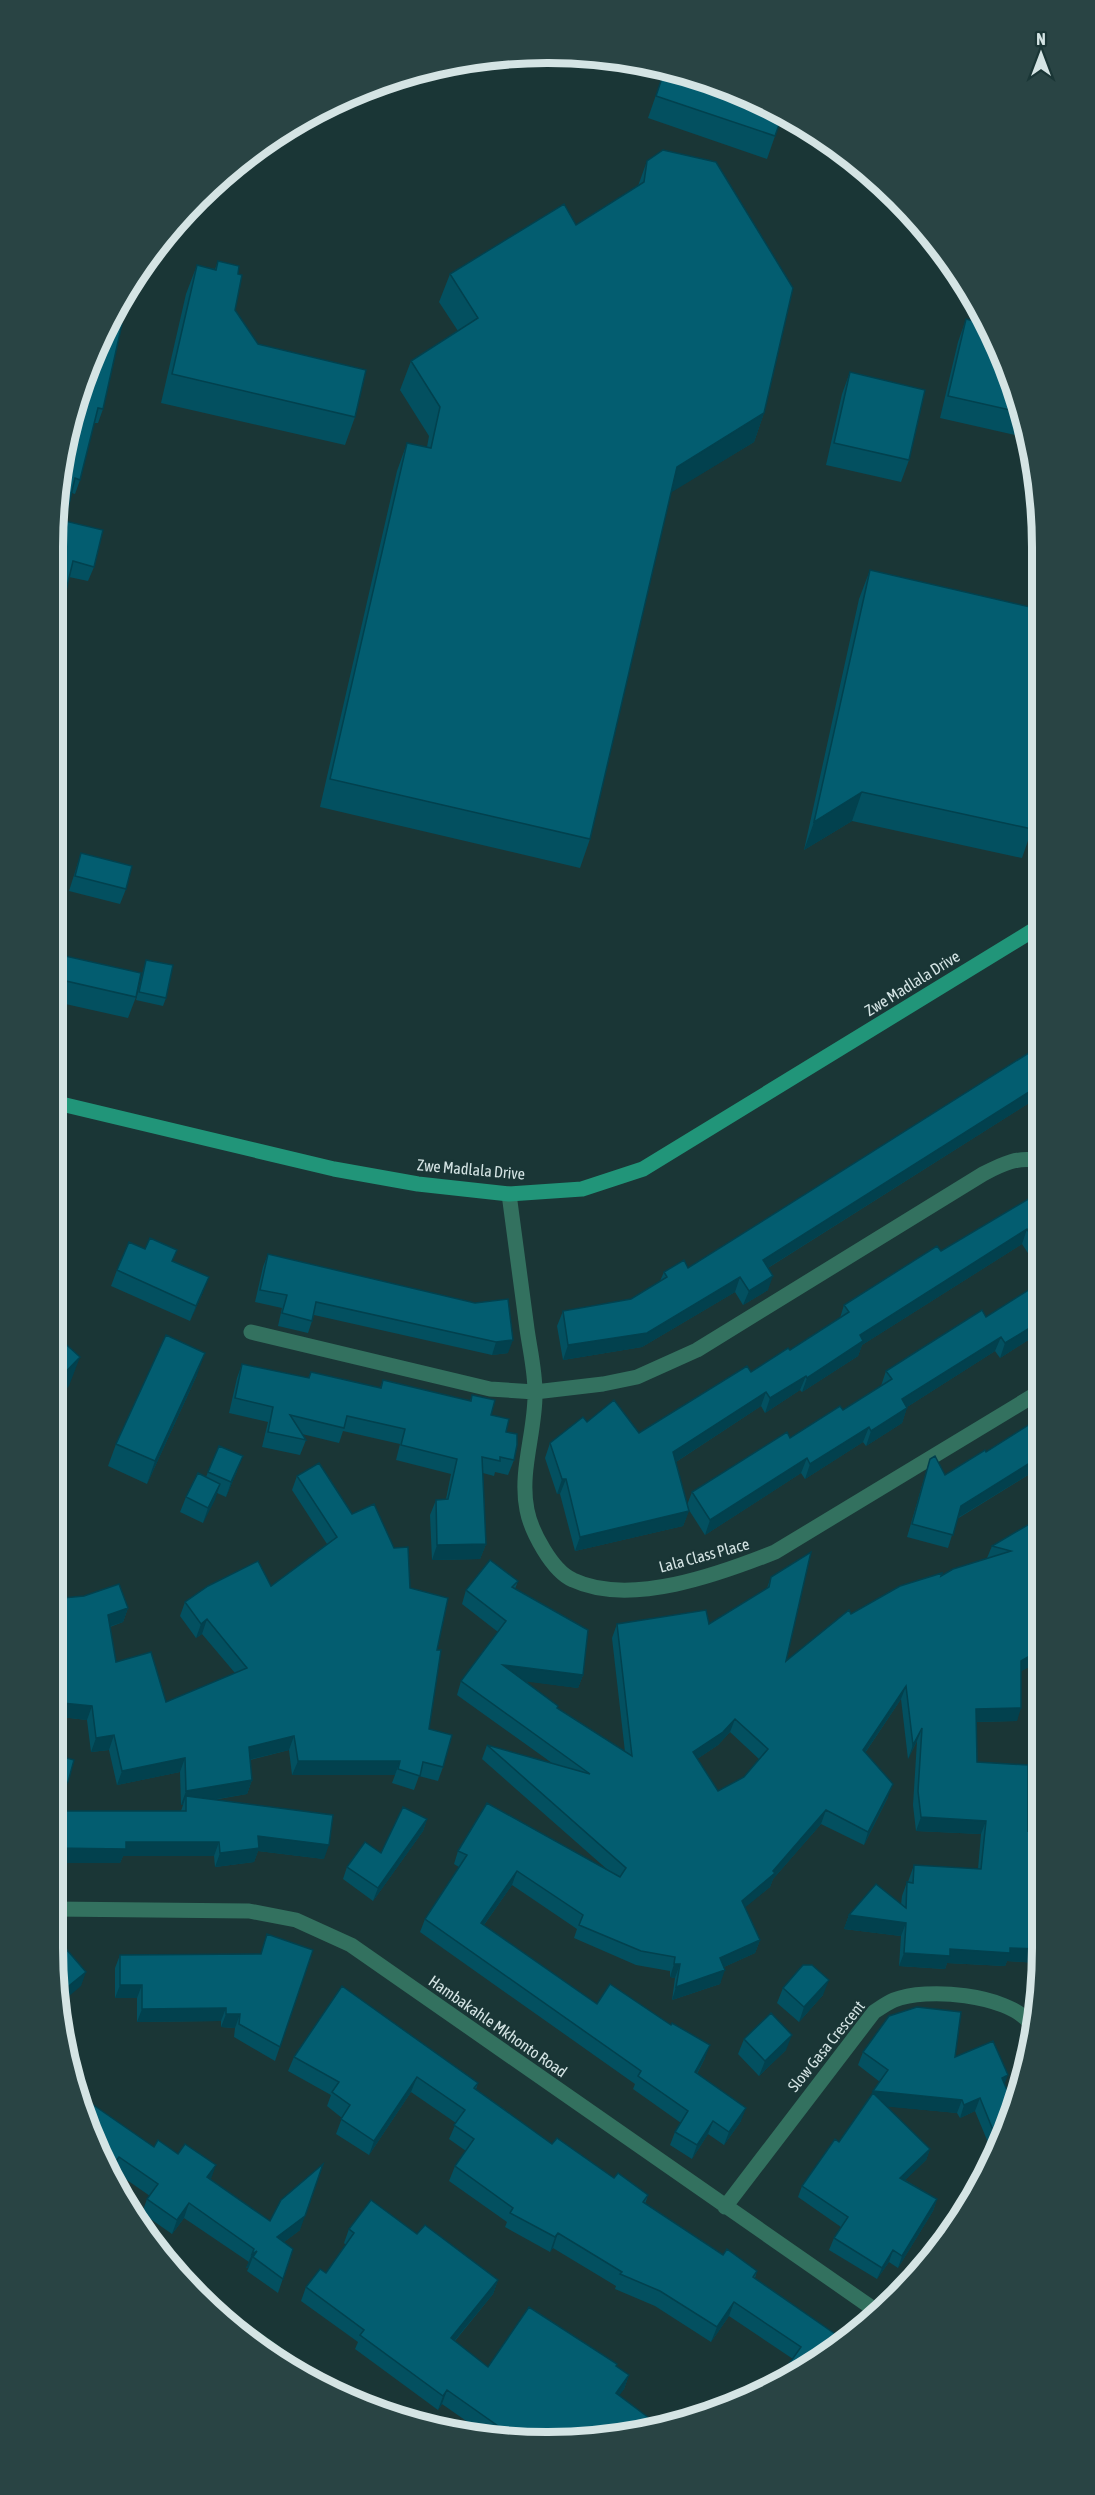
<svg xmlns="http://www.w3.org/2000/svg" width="1095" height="2495" font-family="'Asap Condensed',sans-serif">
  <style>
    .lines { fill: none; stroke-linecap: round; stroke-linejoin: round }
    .street { stroke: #33715f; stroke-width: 15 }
    .secondary { stroke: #219579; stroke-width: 15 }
    .wall { fill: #035060; fill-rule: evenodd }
    .shaded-wall { fill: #02414e }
    .building { fill: #035d70; stroke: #02414e; stroke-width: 1.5; fill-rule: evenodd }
    .labels { text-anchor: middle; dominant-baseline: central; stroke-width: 4.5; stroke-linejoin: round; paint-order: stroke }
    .street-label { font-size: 16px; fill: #d4e4e4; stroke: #1a3636 }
    .rim { fill: none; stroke: #d4e4e4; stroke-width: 8 }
  </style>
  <rect width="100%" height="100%" fill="#1a3636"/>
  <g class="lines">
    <path class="street" d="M509,1194C515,1239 521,1284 527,1329C530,1350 535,1371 535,1392C536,1430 519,1471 527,1510C531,1531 552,1571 573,1580C630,1607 720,1574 775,1552L1041,1391
      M251,1332L490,1389L535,1392L603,1384L637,1377L697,1350L983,1174C1002,1164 1018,1156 1040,1161
      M53,1909L249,1911L296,1920L351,1945L875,2310
      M725,2207L874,2012C880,2008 887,2003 894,2000C926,1987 1007,1994 1030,2023
      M252,2336L318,2383"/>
    <path class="secondary" d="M53,1102L334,1169L418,1184L509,1194L582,1189L643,1169L1040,926"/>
  </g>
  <path class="wall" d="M665,69L707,79L782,116L767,159L648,118Z
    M647,161L764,413L754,442L671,492L590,839L580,868L320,807L397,471L407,443L427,447L429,436L400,390L411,361L458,331L439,302L450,274L576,225L638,186Z
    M235,165L231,175L226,174Z
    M218,261L238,274L235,310L258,344L355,417L345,445L161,403L186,294L197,265L215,269Z
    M966,319L1005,358L1021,418L1015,435L940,418L958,342Z
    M111,322L103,409L98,423H94L80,480L75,494L72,493L65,521L94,567L88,581L69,577L65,595L60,609L52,608V547Z
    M850,372L909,460L901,482L826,465L842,394Z
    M870,570L1032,829L1022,858L852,821L804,850L859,599Z
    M81,853L126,889L120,904L69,891Z
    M52,953L136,997L128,1018L52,1001Z
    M146,960L166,998L163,1006L136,1000L144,967Z
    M1040,1056V1096L768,1268V1290L743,1305L735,1292L642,1347L563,1360L557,1326L563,1311L631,1299L660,1281L664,1272L688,1268Z
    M1040,1192L1041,1273L1022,1244L862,1345L858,1356L802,1392L800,1390L765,1413L761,1406L676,1462L687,1505L692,1492L790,1438L843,1410L881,1386L886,1371L986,1317L1038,1284L1041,1274V1332L1000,1358L995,1351L907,1407L902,1423L866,1446L863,1442L805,1479L801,1473L705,1535L689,1510L683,1526L575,1551L560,1494H557L545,1458L550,1443L587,1422L639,1433L790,1350L840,1318L844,1305L941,1251Z
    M268,1254L475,1303L508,1353L492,1355L314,1315L308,1333L278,1326L282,1308L255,1302L263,1267Z
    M172,1261L203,1292L190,1321L111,1286L117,1270Z
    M242,1364L308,1378L311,1372L380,1388L383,1380L470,1401L472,1395L506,1432L514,1460L508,1475L495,1472L494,1476L483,1473L486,1544L480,1559L432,1560L430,1515L436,1500L446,1499L451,1474L396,1460L400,1444L343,1431L339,1443L302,1434L306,1440L300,1455L262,1447L268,1422L229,1413L237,1378Z
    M197,1375L147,1484L108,1466L116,1444Z
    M986,1452L1041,1467L957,1519L948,1548L907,1537L926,1472L930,1459L945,1475Z
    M237,1471L226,1497L217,1493L203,1523L180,1512L186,1497L206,1477L208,1472Z
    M297,1476L352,1514L410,1588L437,1650L429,1729L443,1767L438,1781L419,1776L414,1790L392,1783L395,1775H292L289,1750L250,1760L252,1780L247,1794L213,1800L324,1859L258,1851L254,1862L215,1867L214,1856H123L120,1863H52V1818H59L61,1811H181L183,1805H181L180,1772L117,1785L109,1750L91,1752L87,1720L52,1716V1599L128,1608L123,1622L110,1627L116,1662L166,1702L235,1673L202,1634L196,1638L180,1616L185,1602L271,1586L327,1544L292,1490Z
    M1041,1525L1042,1660L1021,1671L1017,1721L976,1722L977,1762L1028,1831L1042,1949L1037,1963L1007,1961L1005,1966L947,1963L945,1969L899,1966L901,1936L844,1929L849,1915L901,1905L902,1896L907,1882H908L909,1879L914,1865L978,1869L981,1834L916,1831L913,1805L917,1741L908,1759L901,1699L865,1753L888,1797L864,1845L821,1824L773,1879L770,1887L745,1907L760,1940L755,1953L724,1967L720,1984L672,2000L675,1978L670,1977V1971L636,1965L574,1938L577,1929L512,1885L484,1925L597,2004L705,2058L697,2074L741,2121L724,2145L708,2134L692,2159L670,2145L675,2132L681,2123L633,2089L635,2084L420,1932L425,1919L459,1867L454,1864L458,1851L609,1871L482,1759L487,1745L552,1763L457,1695L461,1681L498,1632L462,1604L466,1590L518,1581L515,1589L583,1675L578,1688L526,1681L557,1709L625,1752L612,1638L617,1624H709L767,1588L771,1577L786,1661L851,1614L987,1558L992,1546ZM730,1732L759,1759L744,1777L718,1791L697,1759L718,1745Z
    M427,1819L423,1831L373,1901L343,1879L347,1867L381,1853Z
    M313,1950L275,2061L234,2037L235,2028L221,2027V2021L137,2022V1998H115V1968L120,1955L260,1954Z
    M783,1988L823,1995L799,2022L777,2003Z
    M744,2039L786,2050L759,2076L738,2054Z
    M863,2052L955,2057L1005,2084L1015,2109L994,2157L975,2111L960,2118L957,2113L886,2106L930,2149L926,2160L905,2180L937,2199L933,2211L898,2268L889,2262L877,2279L829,2250L834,2238L841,2227L798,2197L802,2186L839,2142L880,2082L858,2065Z
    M294,2057L478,2083L476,2089L552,2144L614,2178L648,2195L645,2204L723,2255L757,2271L755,2278L841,2338L795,2376L777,2384L779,2378L793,2359L729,2316L711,2342L655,2306L615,2289L616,2286L553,2248L550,2252L505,2227L507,2222L449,2181L455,2166L466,2151L449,2139L456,2123L411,2092L369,2155L336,2134L342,2118L327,2106L331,2095L288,2071Z
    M79,2107L210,2179L270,2221L300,2230L284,2242L293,2249L278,2293L247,2271L249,2267L246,2268L249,2262L184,2218L172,2234L142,2213L147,2199L150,2196L114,2171L111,2175L109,2173Z
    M943,2228H953L938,2248V2242Z
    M349,2229L417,2234L498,2280L493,2294L455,2341L488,2367L617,2364L616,2366L629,2375L624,2389L619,2395L612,2438L485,2434L442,2404L438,2410L355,2349L358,2342L301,2301L306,2287L326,2273L346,2245L344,2243Z"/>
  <path class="shaded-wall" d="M764,413L754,442L667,495L677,467Z
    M862,792L852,821L804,850L814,822Z
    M1040,1085V1096L758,1274L763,1260Z
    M1027,1229L1022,1244L862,1345L858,1356L802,1392L807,1378L860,1335Z
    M773,1276L768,1290L743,1305L749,1291Z
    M209,1277L203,1292L190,1321L196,1306Z
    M740,1277L735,1292L642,1347L563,1360L568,1345Z
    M1041,1321V1332L1000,1358L1005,1343Z
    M1001,1337L995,1351L896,1414L902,1399Z
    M513,1340L508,1353L492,1355L496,1342Z
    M205,1353L197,1375L147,1484L155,1461Z
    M80,1357L69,1386L52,1404V1386Z
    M806,1376L800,1390L765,1413L770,1398Z
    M766,1392L761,1406L668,1467L673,1452Z
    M907,1408L902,1423L866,1446L871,1431Z
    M869,1427L863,1442L805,1479L810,1464Z
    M243,1456L237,1471L226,1497L231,1482Z
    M1041,1456V1467L956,1519L961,1506Z
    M807,1458L801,1473L705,1535L710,1520Z
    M562,1479H566L560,1494H557Z
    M220,1484L215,1500L203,1523L208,1508Z
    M689,1511L683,1526L575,1551L580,1537Z
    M486,1544L480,1559L432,1560L437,1545Z
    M128,1608L123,1622L102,1629L108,1615Z
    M207,1619L202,1634L196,1638L201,1624Z
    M1042,1649V1660L1016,1674L1021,1661Z
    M503,1665L583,1675L578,1688L498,1678Z
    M906,1686L901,1699L858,1763L863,1750Z
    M52,1702L92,1706L87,1720L52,1716Z
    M1021,1708L1017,1721L971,1722L976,1709Z
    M735,1719L730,1732L718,1745L688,1765L693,1752Z
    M922,1728L917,1741L908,1759L913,1745Z
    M114,1735L109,1750L91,1752L96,1738Z
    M294,1736L289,1750L244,1761L249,1747Z
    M185,1758L180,1772L117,1785L122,1771Z
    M298,1761H400L395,1775H292Z
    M252,1780L247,1794L186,1804V1796L183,1805H181L186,1791Z
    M68,1782L63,1797L52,1799V1786Z
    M893,1784L888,1797L864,1845L868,1832Z
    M826,1810L821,1824L773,1879L770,1887L737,1914L742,1901L773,1871Z
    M921,1817L986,1821L981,1834L916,1831Z
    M427,1819L423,1831L373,1901L378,1888Z
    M258,1836L329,1845L324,1859L258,1851L254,1862L215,1867L220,1853Z
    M126,1842H219L214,1856H123L120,1863H52V1848Z
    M517,1871L512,1885L476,1936L481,1923Z
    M849,1915L906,1923L901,1936L844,1929Z
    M760,1940L755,1953L715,1971L720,1958Z
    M1010,1948L1042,1949L1037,1963L1007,1961L1005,1966L947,1963L945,1969L899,1966L904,1953L950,1949Z
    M674,1964H680L675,1978L670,1977Z
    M725,1970L720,1984L672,2000L676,1987Z
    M86,1972L81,1986L62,2002L60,1993Z
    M829,1980L823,1995L799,2022L804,2007Z
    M120,1985H142L137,1998H115Z
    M226,2008L221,2021L137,2022L142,2009Z
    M226,2014H240L235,2028L221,2027Z
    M792,2035L786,2050L759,2076L765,2061Z
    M710,2045L705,2058L690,2086L695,2072Z
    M1008,2075L1003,2088L1002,2078Z
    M417,2077L411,2092L369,2155L374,2141Z
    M873,2091L962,2100L957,2113L869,2105Z
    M980,2098L975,2111L960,2118L964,2105Z
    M746,2108L741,2121L724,2145L729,2132Z
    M713,2121L708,2134L692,2159L697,2145Z
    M930,2149L926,2160L896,2189L900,2178Z
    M119,2157L114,2171L111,2175L116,2161Z
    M216,2165L211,2179L202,2191L207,2177Z
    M937,2199L933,2211L898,2268L902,2256Z
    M189,2203L184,2218L172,2234L177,2220Z
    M305,2216L300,2230L272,2251L277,2237Z
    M558,2233L553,2248L550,2252L555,2237Z
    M893,2250L889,2262L877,2279L882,2268Z
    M257,2251L253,2257L249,2267L246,2268L252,2254Z
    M498,2280L493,2294L446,2351L451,2338Z
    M734,2302L729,2316L711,2342L717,2327Z
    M629,2375L624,2389L611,2407L616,2393Z
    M447,2390L442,2404L438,2410L443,2396Z"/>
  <path class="building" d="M665,69L707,79L782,116L775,136L656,96Z
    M663,150L716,162L793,288L764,413L677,467L590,839L330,779L407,443L431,448L440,407L411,361L478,318L450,274L564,204L576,225L644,182L647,161Z
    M218,261L239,266L238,274L242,275L235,310L258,344L366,370L355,417L172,374L197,265L216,270Z
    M114,310L111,322L122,324L103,409L98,408L80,480L75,478L65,521L103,530L94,567L73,561L65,595L52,592V547L79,388Z
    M966,319L985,324L1005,358L1019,412L948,396Z
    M850,372L925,390L909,460L834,443Z
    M870,570L1039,609V800L1032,829L862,792L814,822Z
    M81,853L132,866L126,889L75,876Z
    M52,919H55L52,929Z
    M52,953L141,973L136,997L57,979L52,997Z
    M146,960L173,965L166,998L139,992Z
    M1035,1049L1040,1056V1085L763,1260L773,1276L749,1291L740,1277L647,1333L568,1345L563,1311L631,1299L667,1277L664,1272L684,1260L688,1268Z
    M1040,1192V1250L1027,1229L860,1335L863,1341L807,1378L806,1376L770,1398L766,1392L673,1452L689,1511L580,1537L566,1479H562L550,1443L583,1417L587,1422L614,1400L639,1433L747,1366L751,1372L788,1348L790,1350L849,1312L844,1305L937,1246L941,1251Z
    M150,1238L177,1250L172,1261L209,1277L196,1306L117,1270L129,1242L145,1249Z
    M268,1254L475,1303L508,1299L513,1340L496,1342L316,1302L312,1321L282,1313L287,1295L260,1290Z
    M1041,1282V1321L1005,1343L1001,1337L902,1399L907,1408L871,1431L869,1427L810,1464L807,1458L710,1520L692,1492L787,1432L790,1438L840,1406L843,1410L892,1379L886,1371L922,1348L982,1310L986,1317Z
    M166,1335L205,1353L155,1461L116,1444Z
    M59,1338L80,1357L52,1386V1343H53Z
    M242,1364L309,1378L311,1372L381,1388L383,1380L471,1401L472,1395L495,1400L491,1415L509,1419L506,1432L517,1434V1445L514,1460L500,1457V1461L482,1457L486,1544L437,1545L436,1500L448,1499L457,1459L401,1445L405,1429L347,1416L344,1428L290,1415L306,1440L268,1432L273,1407L235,1398Z
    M1041,1417V1456L961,1506L953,1535L912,1524L930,1459L935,1456L945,1475L985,1450L986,1452Z
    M219,1446L243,1456L231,1482L208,1472Z
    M319,1463L352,1514L374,1504L394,1548L408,1547L410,1588L448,1598L437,1650H441L429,1729L452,1735L443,1767L423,1762L420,1776L398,1769L400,1761H298L294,1736L249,1747L252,1780L186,1791L185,1758L122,1771L114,1735L96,1738L92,1706L52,1702V1599L84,1596L119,1584L128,1608L108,1615L116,1662L151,1652L166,1702L247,1668L207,1619L201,1624L185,1602L208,1586L258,1561L271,1586L337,1537L297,1476Z
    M198,1473L220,1484L208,1508L186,1497Z
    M1038,1519L1041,1525L1042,1649L1021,1661V1708L976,1709L977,1762L1028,1765V1831L1042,1828V1949L1010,1948V1953L950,1949V1956L904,1953L906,1923L849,1915L876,1884L906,1908L907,1882L913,1883L914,1865L981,1869L986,1821L921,1817L918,1791L922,1728L913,1745L906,1686L863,1750L893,1784L868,1832L826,1810L773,1871L775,1873L742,1901L760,1940L720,1958L725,1970L676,1987L680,1964H674L675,1957L641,1951L579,1925L583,1915L517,1871L481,1923L597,2004L610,1984L671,2025L672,2023L710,2045L695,2072L746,2108L729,2132L713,2121L697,2145L675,2132L688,2111L638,2076L641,2071L425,1919L467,1855L458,1851L487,1803L620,1877L626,1868L487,1745L590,1774L461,1681L506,1621L466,1590L490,1560L518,1581L512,1587L588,1630L583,1675L503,1665L558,1706L557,1708L632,1756L617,1624L706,1610L709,1624L769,1587L771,1577L811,1552L786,1661L849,1610L851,1614L900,1586L942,1573L941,1576L953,1569L1011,1551L992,1546ZM735,1719L768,1749L744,1777L718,1791L693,1752L723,1732Z
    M52,1754L74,1760L68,1782L52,1786Z
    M186,1796L333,1815L329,1845L258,1836L259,1848L220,1853L219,1842H126V1849L52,1848V1818H65L61,1811H186Z
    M403,1807L427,1819L378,1888L347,1867L365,1842L381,1853Z
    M267,1934L313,1950L280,2047L239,2024L240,2014H226V2008L142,2009V1985H120V1955L261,1954Z
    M67,1950L86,1972L60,1993L55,1960Z
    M803,1965H812L829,1980L804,2007L783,1988Z
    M342,1986L478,2083L474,2088L552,2144L557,2138L614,2178L618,2173L648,2195L643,2202L723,2255L727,2249L757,2271L753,2277L841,2338L795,2376L784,2381L779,2378L801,2347L734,2302L717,2327L660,2291L620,2274L622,2272L558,2233L555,2237L510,2213L513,2208L455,2166L474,2139L454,2125L465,2110L417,2077L374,2141L341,2119L350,2105L332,2092L339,2082L294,2057Z
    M917,2007L961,2012L955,2057L993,2041L1008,2075L1002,2078L1015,2109L999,2145L980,2098L964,2105L962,2100L873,2091L888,2070L863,2052L889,2016Z
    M771,2013L792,2035L765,2061L744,2039Z
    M76,2093L154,2147L158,2140L178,2154L185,2144L216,2165L207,2177L270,2221L281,2200L323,2164L305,2216L277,2237L293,2249L283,2279L253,2257L257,2251L252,2254L254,2249L189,2203L177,2220L147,2199L158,2184L119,2157L116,2161L97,2147L79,2107Z
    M873,2093L930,2149L900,2178L937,2199L902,2256L893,2250L882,2268L834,2238L848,2217L802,2186L835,2139L839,2142Z
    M371,2200L417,2234L425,2225L498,2280L451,2338L488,2367L529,2307L617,2364L616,2366L629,2375L616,2393L661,2427L612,2438L519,2435L517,2434L516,2435H511L447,2390L443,2396L360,2335L364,2330L306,2287L320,2269L326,2273L354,2233L349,2229Z
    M943,2228H953L943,2241Z
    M720,2401L729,2406L714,2413Z"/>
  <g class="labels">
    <g class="street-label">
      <text transform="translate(912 983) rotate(-32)">Zwe Madlala Drive</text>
      <text transform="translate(471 1169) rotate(5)">Zwe Madlala Drive</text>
      <text transform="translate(704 1555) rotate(-15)">Lala Class Place</text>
      <text transform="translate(498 2026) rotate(35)">Hambakahle Mkhonto Road</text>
      <text transform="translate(826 2046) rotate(-51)">Slow Gasa Crescent</text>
    </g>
  </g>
  <path d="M0 0H1095V2495H0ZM547 63H548A484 484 0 0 1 1032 547V1948A484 484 0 0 1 548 2432H547A484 484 0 0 1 63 1948V547A484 484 0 0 1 547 63Z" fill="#294444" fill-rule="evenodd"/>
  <path class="rim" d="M547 63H548A484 484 0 0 1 1032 547V1948A484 484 0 0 1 548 2432H547A484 484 0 0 1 63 1948V547A484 484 0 0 1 547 63Z"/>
  <g transform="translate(1041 54)" stroke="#1a3636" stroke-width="4.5" paint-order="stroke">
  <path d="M0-4.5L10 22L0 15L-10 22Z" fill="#d4e4e4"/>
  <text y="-9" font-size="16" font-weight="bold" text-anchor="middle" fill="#d4e4e4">N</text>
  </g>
</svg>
